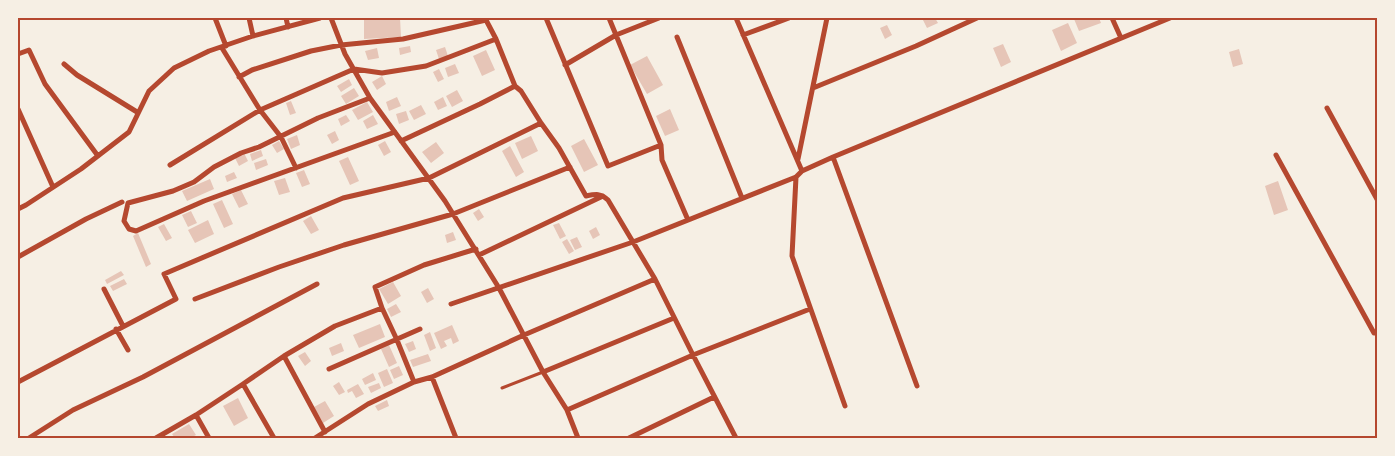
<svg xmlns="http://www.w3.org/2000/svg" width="1395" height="456" font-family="'Golos Text',sans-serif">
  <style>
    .building { fill: #e6c5b7 }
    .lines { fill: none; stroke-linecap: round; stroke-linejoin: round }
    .service { stroke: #b5482f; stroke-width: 3 }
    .minor { stroke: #b5482f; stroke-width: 5 }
    .neatline { fill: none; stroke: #b5482f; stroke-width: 2 }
  </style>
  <rect width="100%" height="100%" fill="#f6efe4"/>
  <path class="building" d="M364,18H400L401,37L364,39Z
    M922,18H935L938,23L927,28Z
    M1078,18H1099L1101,23L1079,31L1074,19Z
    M1068,23L1077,43L1061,51L1052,30Z
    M887,25L892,35L885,39L880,28Z
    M1003,44L1011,62L1001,67L993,48Z
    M410,46L411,52L400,55L399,48Z
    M445,47L448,56L439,59L436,50Z
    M377,48L379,58L368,60L365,51Z
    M1239,49L1243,64L1233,67L1229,52Z
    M486,50L495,70L482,76L473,56Z
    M647,56L663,85L647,94L630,65Z
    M455,64L459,73L448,77L445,68Z
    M439,69L444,79L438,82L433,72Z
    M382,76L386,84L377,90L372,82Z
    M349,79L352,85L341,92L337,86Z
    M354,88L359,96L346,104L341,96Z
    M457,90L463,101L452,107L446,96Z
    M397,97L401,106L389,111L386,102Z
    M443,97L447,106L438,110L434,102Z
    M291,101L296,113L290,115L286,103Z
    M367,102L373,112L358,120L352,110Z
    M421,105L426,114L414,120L409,111Z
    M670,109L679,130L665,136L656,116Z
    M406,111L409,120L399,124L396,114Z
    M346,115L350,121L341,126L338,119Z
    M373,115L378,124L367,129L363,121Z
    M335,131L339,140L332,144L327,135Z
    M297,135L300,145L291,149L287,139Z
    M531,136L538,151L522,159L515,143Z
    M584,139L598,165L584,172L571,146Z
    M279,141L284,149L277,153L272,145Z
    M385,141L391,152L384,156L378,145Z
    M436,142L444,153L431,163L422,152Z
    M510,146L524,172L516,177L502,151Z
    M261,150L263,156L252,161L250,154Z
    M244,153L248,161L239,166L235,158Z
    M348,157L359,181L350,185L339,161Z
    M266,159L268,165L256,170L254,163Z
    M304,170L310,184L302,187L296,173Z
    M234,172L237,178L227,182L225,176Z
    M285,178L290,192L279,195L274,181Z
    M210,179L214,189L187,201L182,191Z
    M1278,181L1288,210L1274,215L1265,186Z
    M241,190L248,204L239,208L232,194Z
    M222,200L233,224L224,228L213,204Z
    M479,209L484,217L478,221L473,213Z
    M191,211L197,223L188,227L182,215Z
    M311,216L319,230L311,234L303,221Z
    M208,220L214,234L195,243L188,230Z
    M559,223L566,236L560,239L553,225Z
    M164,224L172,238L166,241L158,227Z
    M596,227L600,235L593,239L589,231Z
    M453,232L456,240L447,243L445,235Z
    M138,233L151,264L146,267L133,236Z
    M577,237L582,247L575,250L570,240Z
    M567,239L574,251L569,254L562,242Z
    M121,271L124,275L107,284L105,280Z
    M124,279L127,284L113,291L110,286Z
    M393,282L401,296L388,304L379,289Z
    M428,288L434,299L427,303L421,292Z
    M396,304L401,312L391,317L387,309Z
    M380,324L385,337L359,348L353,335Z
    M452,325L459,341L453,344L451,338L444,341L447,346L441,349L434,333Z
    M430,332L436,348L430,351L424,335Z
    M413,341L416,349L409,352L405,344Z
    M341,343L344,351L332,356L329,348Z
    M389,345L397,363L389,367L381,349Z
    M305,352L311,361L305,366L298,356Z
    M428,354L431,361L413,367L410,360Z
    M399,366L403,375L394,379L390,370Z
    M387,369L393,383L384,387L378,373Z
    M373,373L376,380L365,385L362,379Z
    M339,382L345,392L339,395L333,386Z
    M379,383L381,388L371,393L368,387Z
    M358,384L364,394L356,398L352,391L348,393L347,390Z
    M238,398L248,418L234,426L223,406Z
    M387,400L389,406L378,411L375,406Z
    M325,401L334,416L323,423L314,407Z
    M189,424L196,435L190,438H175L172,434Z"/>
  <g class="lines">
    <path class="service" d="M502,388L543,372"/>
    <path class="minor" d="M215,18L226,46
      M249,18L253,36
      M286,18L288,27
      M331,18L345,54L370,98L445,201L499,288L543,372L567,410L578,438
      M546,18L608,166L661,145
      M609,18L661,145L662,160L688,220
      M736,18L802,171
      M1112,18L1121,38
      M743,35L789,18
      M677,37L742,198
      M222,48L260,110L281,137L296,168
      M18,54L29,50L45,84L98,156
      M64,64L77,75L137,112
      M565,65L616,35L659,18
      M239,77L252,70L311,51L341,45L403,39L486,20L496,39L515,86L521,91L541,123
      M813,88L916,46L977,18
      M370,98L318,118L259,147L241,153L214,167L194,182L173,191L128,203L124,221L129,229L136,231L204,201L395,132
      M1327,108L1378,201
      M18,109L53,187
      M401,141L480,104L515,86
      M1276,155L1374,333H1378
      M833,157L917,386
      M798,159L827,18
      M170,165L260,110L354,69L382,73L426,66L496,39
      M796,177L792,256L845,406
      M18,209L26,205L81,169L129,132L149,91L174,68L209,51L253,36L320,18
      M479,255L603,196
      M18,257L86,219L122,202
      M104,289L123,326
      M195,299L279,267L344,245L453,214L570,167
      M451,304L633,242L796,177L802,171L833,157L1170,18
      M116,329L128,350
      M284,356L325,432
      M329,369L420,329
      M543,372L674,318
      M432,377L456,438
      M18,382L176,299L164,274L343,198L429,178L541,123L559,148L586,196C596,194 601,193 608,200L655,279L693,355L736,438
      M414,382L397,340L382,308L375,287L424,265L476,249
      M567,410L693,355L810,309
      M29,438L73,410L143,377L317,284
      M156,438L196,415
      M209,438L196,415L243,384
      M274,438L243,384L284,356L335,326L382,308
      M315,438L368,404L414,382L432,377L524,335L655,279
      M629,438L714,397"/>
  </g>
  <rect width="1395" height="456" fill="none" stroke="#f6efe4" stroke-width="38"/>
  <rect x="19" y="19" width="1357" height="418" class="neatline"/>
</svg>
